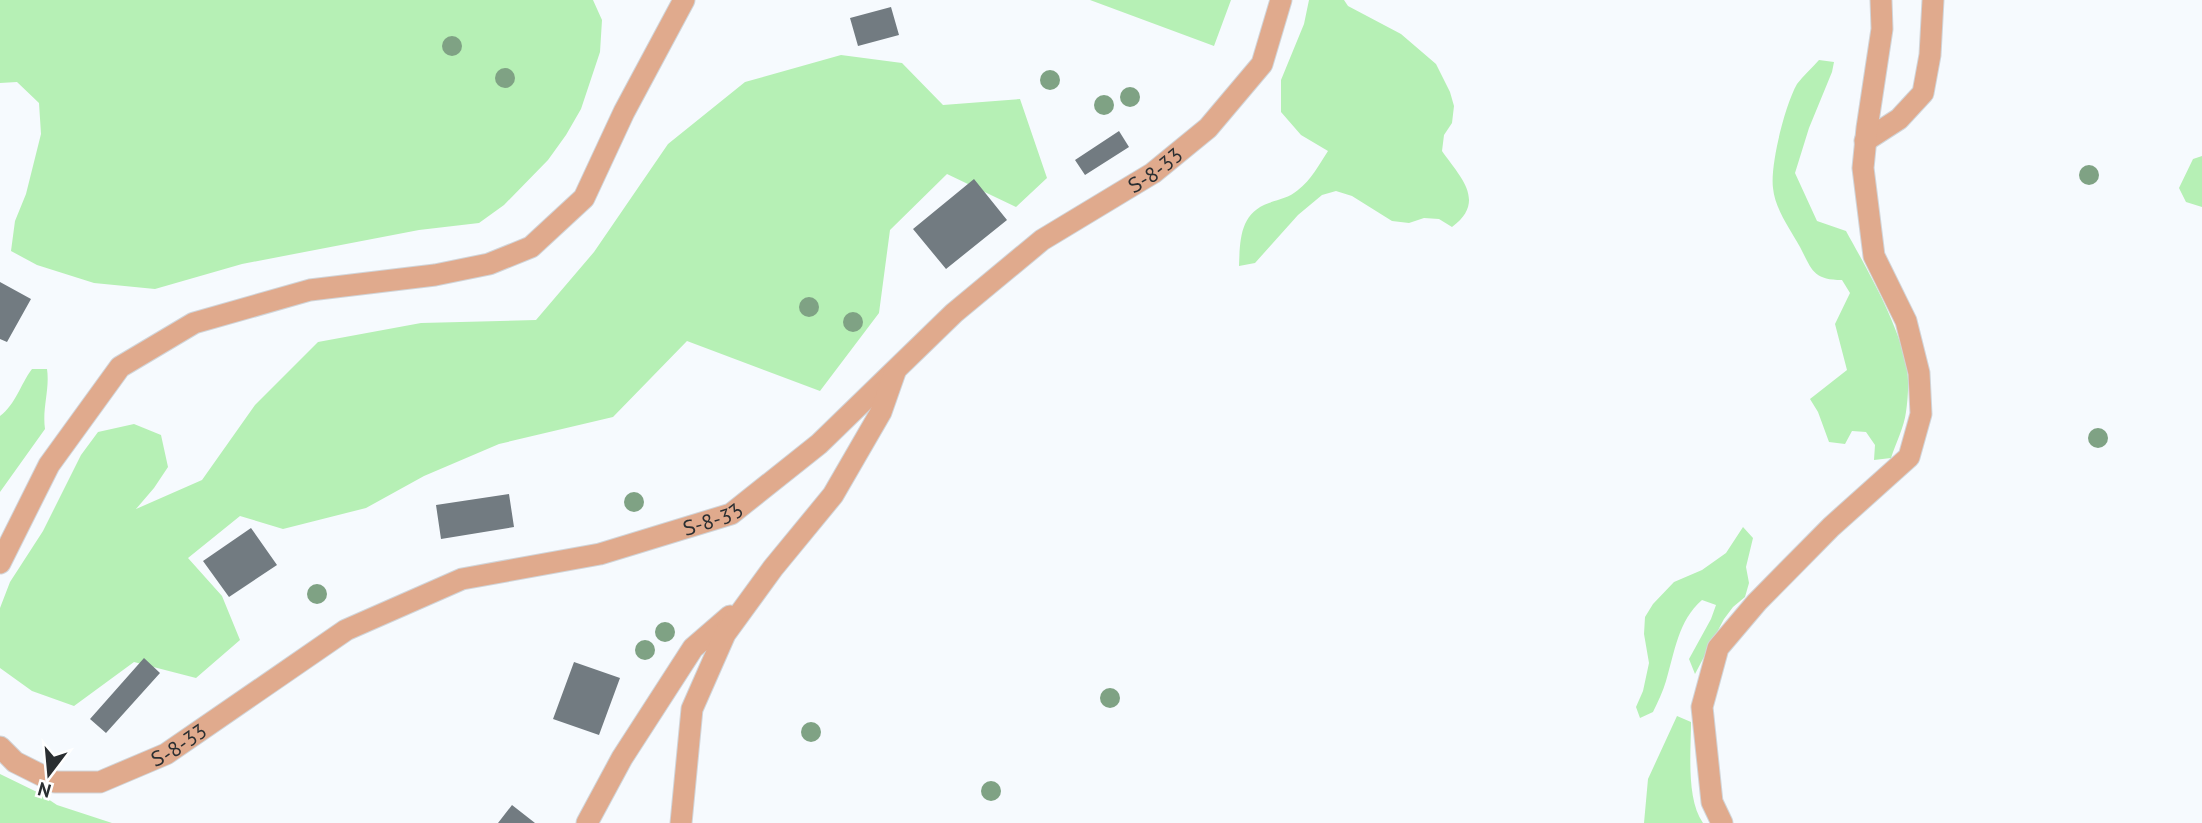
<svg xmlns="http://www.w3.org/2000/svg" width="2202" height="823" font-family="'PT Sans','Noto Sans Armenian',sans-serif">
  <style>
    .green { fill: #b6f0b5 }
    .building { fill: #727b81 }
    .lines { fill: none; stroke-linecap: round; stroke-linejoin: round }
    .minor-casing { stroke: #d1d5d9; stroke-width: 23 }
    .minor { stroke: #e0aa8d; stroke-width: 21 }
    .tree { fill: #7fa284 }
    .labels { text-anchor: middle; dominant-baseline: central; stroke-width: 5; stroke-linejoin: round; paint-order: stroke }
    .street-label { font-size: 21px; fill: #2a2e31; stroke: #fff }
  </style>
  <rect width="100%" height="100%" fill="#f6fafe"/>
  <path class="green" d="M0,0H593L602,20L600,52L581,109L566,135L548,160L504,205L479,223L419,230L242,264L155,289L94,283L37,265L11,251L15,221L26,194L41,134L39,103L17,82L0,83Z
    M1090,0H1231L1214,46Z
    M1309,0H1344L1348,6L1401,34L1436,64L1450,92L1454,106L1452,123L1444,135L1442,151C1460,177 1487,201 1452,227L1439,219L1424,218L1409,223L1392,221L1352,196L1336,191L1322,195L1298,215L1255,263L1239,266C1240,239 1240,213 1269,203C1279,199 1289,198 1298,190C1311,180 1319,165 1328,151L1301,135L1281,112V80L1304,24Z
    M841,55L902,63L943,105L1020,99L1047,178L1016,207L947,174L890,230L879,313L820,391L687,341L613,417L499,444L424,476L366,508L283,529L240,516L188,558L222,596L240,640L196,678L134,662L74,706L32,691L0,668V608L10,582L43,531L81,455L98,432L134,424L161,435L168,467L154,488L136,509L202,480L255,405L318,342L421,323L536,320L594,252L668,144L745,82Z
    M1819,60L1834,62L1832,72L1809,128L1795,173L1817,221L1846,231C1867,269 1900,326 1907,369C1909,382 1908,398 1906,412C1904,427 1896,443 1891,458L1874,460L1875,445L1866,432L1852,431L1845,444L1829,442L1818,412L1810,399L1847,370L1835,324L1850,293L1842,280C1813,280 1812,270 1800,247C1790,229 1775,209 1773,188C1770,165 1785,105 1797,84C1803,76 1812,68 1819,60Z
    M2202,156V207L2186,202L2179,188L2193,159Z
    M32,369H47C50,389 42,408 45,429L0,492V416C16,404 20,385 32,369Z
    M1743,527L1753,538L1746,567L1749,583L1745,597L1733,607L1724,619L1695,674L1689,659L1711,619L1716,605L1702,600C1678,621 1675,651 1666,681C1663,691 1658,702 1653,712L1640,718L1636,707L1643,691L1649,663L1644,634L1645,617L1653,604L1674,582L1702,570L1726,553Z
    M1677,716L1691,722C1691,751 1686,799 1703,823H1644L1648,779Z
    M0,774L39,793L57,805L112,823H0Z"/>
  <path class="building" d="M891,7L899,35L858,46L850,18Z
    M1119,131L1129,147L1085,175L1075,160Z
    M974,179L1007,220L946,269L913,229Z
    M0,282L31,299L7,342L0,339Z
    M509,494L514,527L441,539L436,505Z
    M251,528L277,565L229,597L203,561Z
    M144,658L160,673L106,733L90,719Z
    M574,662L620,678L599,735L553,719Z
    M512,805L535,823H498Z"/>
  <g class="lines">
    <defs>
      <g id="minor">
        <path d="M1865,141L1899,119L1923,93L1930,55L1933,0"/>
        <path d="M0,563L49,465L120,367L194,323L310,290L435,275L489,264L531,247L584,198L624,112L684,0"/>
        <path id="s1" d="M0,747L15,762L55,782H100L166,754L346,630L462,579L600,554L731,514L819,444L954,313L1042,240L1153,173L1208,128L1262,64L1281,0"/>
        <path d="M587,823L622,758L693,648L730,616"/>
        <path d="M681,823L692,709L725,634L773,568L833,495L881,412L895,372"/>
        <path d="M1722,823L1712,802L1702,707L1718,648L1757,602L1831,527L1909,457L1921,414L1919,373L1906,321L1874,256L1863,168L1867,128L1882,29L1881,0"/>
      </g>
    </defs>
    <use href="#minor" class="minor-casing"/>
    <use href="#minor" class="minor"/>
  </g>
  <g class="tree">
    <circle cx="452" cy="46" r="10"/>
    <circle cx="505" cy="78" r="10"/>
    <circle cx="1050" cy="80" r="10"/>
    <circle cx="1130" cy="97" r="10"/>
    <circle cx="1104" cy="105" r="10"/>
    <circle cx="2089" cy="175" r="10"/>
    <circle cx="809" cy="307" r="10"/>
    <circle cx="853" cy="322" r="10"/>
    <circle cx="2098" cy="438" r="10"/>
    <circle cx="634" cy="502" r="10"/>
    <circle cx="317" cy="594" r="10"/>
    <circle cx="665" cy="632" r="10"/>
    <circle cx="645" cy="650" r="10"/>
    <circle cx="1110" cy="698" r="10"/>
    <circle cx="811" cy="732" r="10"/>
    <circle cx="991" cy="791" r="10"/>
  </g>
  <g class="labels">
    <g class="street-label">
      <text stroke="none"><textPath href="#s1" startOffset="1353">Տ-8-33</textPath></text>
      <text stroke="none"><textPath href="#s1" startOffset="786">Տ-8-33</textPath></text>
      <text stroke="none"><textPath href="#s1" startOffset="198">Տ-8-33</textPath></text>
    </g>
  </g>
  <g transform="translate(49 774) rotate(196)" stroke="#ffffff" stroke-width="5" paint-order="stroke">
  <path d="M0-5L12 26L0 18L-12 26Z" fill="#2a2e31"/>
  <text y="-10" font-size="19" font-weight="bold" text-anchor="middle" fill="#2a2e31">N</text>
  </g>
</svg>
